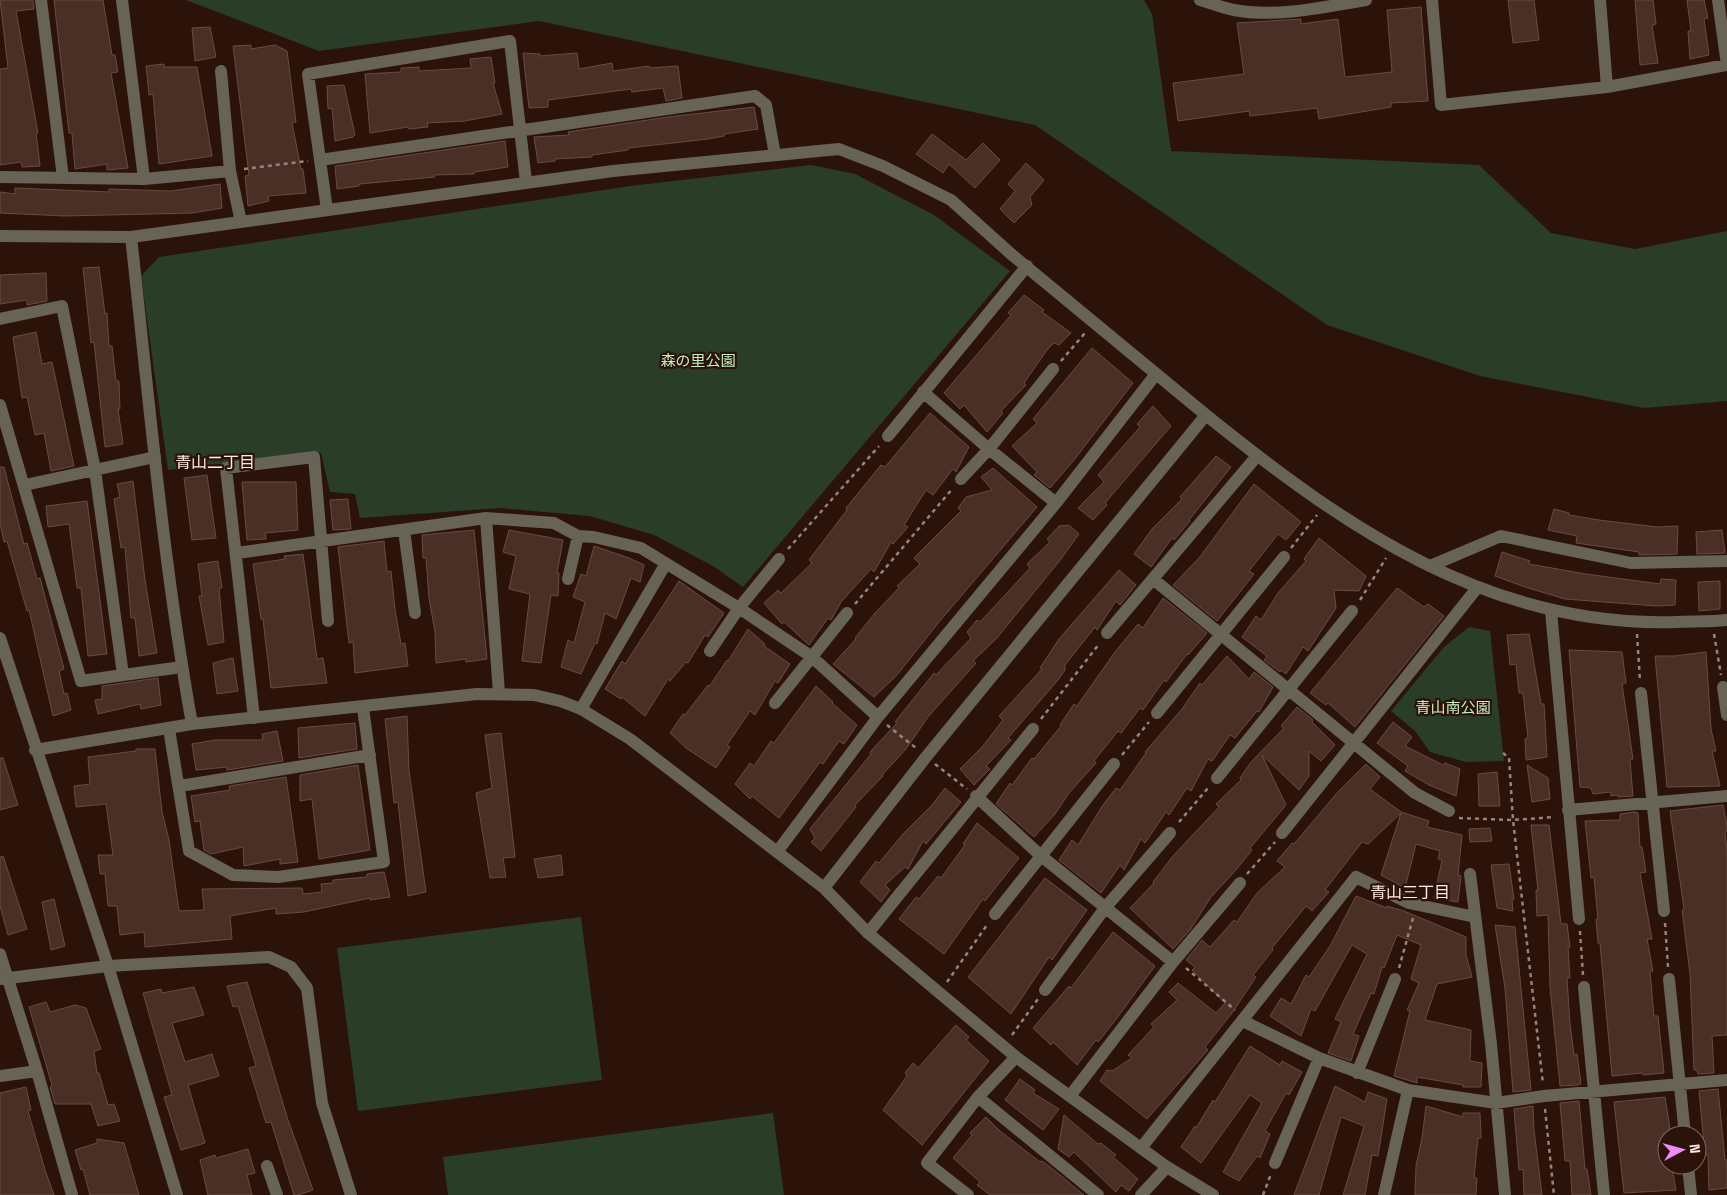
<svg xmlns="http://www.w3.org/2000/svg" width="1727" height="1195" font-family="'Space Grotesk','Noto Sans JP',sans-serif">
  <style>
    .green { fill: #293d29 }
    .building { fill: #492f25; stroke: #694c40 }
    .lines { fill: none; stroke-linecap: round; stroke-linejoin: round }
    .path { stroke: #99847c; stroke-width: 2.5; stroke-dasharray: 4 4; stroke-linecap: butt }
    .minor { stroke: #676357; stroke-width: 12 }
    .tertiary { stroke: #676357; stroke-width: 12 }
    .labels { text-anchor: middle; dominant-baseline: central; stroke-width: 4.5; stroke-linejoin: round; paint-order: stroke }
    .park-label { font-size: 15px; fill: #c4eec3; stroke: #2c130a }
    .neighbourhood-label { font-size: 16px; fill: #fbe9e2; stroke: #2c130a }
  </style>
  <rect width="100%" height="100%" fill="#2c130a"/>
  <path class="green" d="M186,0H1144L1152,14L1171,151L1479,165L1551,233L1635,249L1727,231V401L1644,408L1480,376L1327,325L1035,125L539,21L319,51Z
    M811,165L855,174L934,215L1010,271L743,587L713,566L654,535L590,516L500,508L360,518L355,494L330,492L321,453L168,470L141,276L159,257L630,186Z
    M1469,627L1490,631L1504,761L1466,762L1430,752L1415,731L1391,711L1444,647Z
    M581,917L602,1080L358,1111L337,948Z
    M773,1113L784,1195H448L443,1157Z"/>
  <path class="building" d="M0,0H33L34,9L16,11L38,133H36L40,166L22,167L21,162L0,165V69L8,68Z
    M54,0H103L112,55H115L118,72L111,73L128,168L107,170V164L75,169L72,133H69Z
    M1508,0H1534L1539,40L1513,43Z
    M1635,0H1653L1656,24L1652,25L1658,63L1640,65Z
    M1687,0H1704L1708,18L1704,19L1709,55L1690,59L1688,31H1691Z
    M1421,7L1428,101L1391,103V107L1319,119L1317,108L1250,116L1249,111L1178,121L1173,83L1244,74L1237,23L1301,19V24L1338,19L1345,77L1392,72L1387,10Z
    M210,27L216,57L195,61L192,28Z
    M251,45V49L275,45L287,51L296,122L292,123L301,169H303L306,193L268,196L269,201L248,206L245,176L249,175L233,46Z
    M523,53L540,54V56L577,53L579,69L612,63L613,71L649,66L650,68L678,66L682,98L666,101L663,88L632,92L631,89L548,100V107L529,108Z
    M491,57L495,83H493L502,114L465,121L427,123L428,127L409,129L408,127L370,133L365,74L401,72V68L419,67V71L471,68L470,59Z
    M164,64V67H197L212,156L159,164L153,94L149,95L146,66Z
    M344,85L355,135L353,137L335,141L332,108L328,109L327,86Z
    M754,107L758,129L724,134V136L708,139L628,148V150L592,155V157L555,159V161L538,163L534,137L569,135L568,132L668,117Z
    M932,134L966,160L983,143L1000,160L975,188L949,164L943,173L916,154Z
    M505,141L508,167L474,172V174L434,175L435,177L359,184V186L337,189L335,166Z
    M1026,163L1044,180L1030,197L1032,205L1014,223L1000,209L1015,191L1008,184Z
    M220,184L222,208L192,213L65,216L0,213V192L15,194V188L109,192V189L171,191Z
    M99,267L105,314L107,313L109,346H112L116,381H119L120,409H118L123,444L105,447L94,342L91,343L83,268Z
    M46,273L47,301L27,305V300L0,304V275Z
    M1024,295L1044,310L1042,312L1071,333L1059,345L1054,343L1047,350L1024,383L1026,385L1001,411L1003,413L987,432L964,405L960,409L944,393L1011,315L1008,313Z
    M36,332L42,364L52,362L74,466L51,471L44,433L35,435L27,397L22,398L13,337Z
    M1092,348L1133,383L1074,460L1050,488L1034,475L1037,472L1012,446L1037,423L1033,419Z
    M1153,406L1171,426L1105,503L1107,505L1093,520L1078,508L1104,482L1098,475L1140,427L1137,424Z
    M930,413L969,447L956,472L953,469L933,495L926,490L904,525L908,527L893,544L891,542L874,572L871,569L841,602L831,620L828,618L809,645L784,622L782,624L764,603L778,590L781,593L812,563L809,560L847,510L846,508L881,465L885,467Z
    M1216,456L1231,467L1189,520L1190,521L1174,540L1172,538L1151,567L1134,554L1152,529L1182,499L1180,497Z
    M0,467H4L24,544L27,543L37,579L40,578L64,669L59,671L64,694L67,693L71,710L53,716L29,610L27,611L7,541L4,542L0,523Z
    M993,468L1037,507L939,622L897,675L874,697L833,664L856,639L855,638L875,613L899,588L897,586L920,564L914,558L961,511L958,508L966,497L992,490L981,477Z
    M207,475L216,538L192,540L184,478Z
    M133,481L145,580L157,653L139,656L135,618H131L125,547L121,548L114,499L120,497L117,484Z
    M242,482H296L298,530L265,533L266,539L247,540Z
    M1254,484L1301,522L1286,540L1278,534L1249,571L1254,574L1217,621L1173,585L1199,558Z
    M348,499L351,529L333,530L330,500Z
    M87,501L107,654L88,656L81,588H77L69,524L48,527L46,506Z
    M1554,509L1569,513V515L1599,520L1657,527L1678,526L1677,554L1639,555V552L1576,543L1577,536L1548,530Z
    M1069,525L1079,534L1061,559L997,638L973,661L976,663L928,717L906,749L882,775L883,776L855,805L856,807L821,851L811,842L815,838L810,829L871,754L870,752L897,723L895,722L934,673L936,675L971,638L967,632L977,620L980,622L1030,568L1027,564L1050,542L1047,539L1059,526Z
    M474,530L487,659L466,662V659L436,663L435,632L429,598L426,558H423L422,535Z
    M509,530L563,540L557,573H559L558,596L551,595L541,663L522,661L530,594L509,589L516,556L503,552Z
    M1722,530L1725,553L1697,554L1696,532Z
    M1319,538L1366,576L1359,591L1334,590L1336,608L1308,651L1303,647L1286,674L1281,670L1280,672L1264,660L1267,656L1242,637L1256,616L1261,620L1278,593L1306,561L1304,559Z
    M384,541L387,572L391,571L395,610L401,644L405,643L408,666L355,673L353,642L349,643L338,547Z
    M594,546L629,558L644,565L640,582L631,578L616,619L605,613L597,644L595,643L581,674L561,667L568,640L574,643L585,602L573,597L581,574L586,576Z
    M1502,552L1530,561L1529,564L1586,574L1660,584L1661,579L1676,580L1675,605L1656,606L1565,599L1525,587L1495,576Z
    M303,554L317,659L323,658L327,683L271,688L263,619H261L253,564L285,559L284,556Z
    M218,561L222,588H219L224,642L208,645L199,596H202L198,564Z
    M1119,570L1136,585L1120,605L1116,601L1097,630L1095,627L1065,665V670L1058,680L1008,738L1011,740L986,766L990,769L974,785L960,769L983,746L1003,720L999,716L1042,669L1040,668L1059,639Z
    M679,581L724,613L708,637L705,635L688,663L686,662L670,681L668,679L645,716L622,697L621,699L605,689L622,661L625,664Z
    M1720,581V609L1699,611L1698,582Z
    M1397,588L1424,607L1428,604L1444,616L1355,727L1328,703L1326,705L1310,693Z
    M1163,598L1207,633L1188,655L1187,654L1166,682L1164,680L1143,710L1140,708L1121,733L1118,731L1094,761L1096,763L1069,793L1055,814L1034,837L996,804L1010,783L1012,785L1032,758L1034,759L1061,726L1060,725L1074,704L1077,706L1115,652L1138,624L1143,628Z
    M748,629L765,644L764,646L790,664L778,683L775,681L755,715L750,711L727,745L730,747L716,768L686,748L670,733L683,714L685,715L708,685L709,687L727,660L728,661Z
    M1529,634L1541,704H1544L1547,757L1526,760L1525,739L1528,738L1523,693H1519L1516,664L1510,665L1507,635Z
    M1569,650L1622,652L1626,683L1622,684L1633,759L1630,760L1633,796L1618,797V795L1611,796V792L1593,794L1591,788L1580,787Z
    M1706,652L1711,729L1716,751H1712L1720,786L1667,787L1655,656H1674Z
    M1227,656L1249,679L1254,672L1273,687L1259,712L1257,711L1235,738L1230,735L1212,761L1208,759L1191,791L1187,788L1169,815L1166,812L1145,843L1141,839L1124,870L1120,865L1101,893L1059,860L1072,840L1078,845L1103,805L1116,788L1120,790L1146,753L1145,752L1182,709L1200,683L1202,685Z
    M233,658L238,691L217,694L213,663Z
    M158,678L161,705L141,709L140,704L98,714L95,700L102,699V686Z
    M816,686L833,702L832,703L857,725L844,744L839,741L823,764L820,762L779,818L752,796L750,799L735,784L750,763L754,766L771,741L774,743Z
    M1297,707L1313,720L1312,722L1335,745L1321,761L1309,751V776L1299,790L1262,755L1286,805L1250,848L1252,850L1236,870L1211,897L1190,930L1173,949L1130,908L1154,883L1153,882L1173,856L1219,807L1216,804L1241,780L1240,778L1251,762L1284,728L1281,726Z
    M407,716L409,771L426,892L408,896L398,802L394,803L385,719Z
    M1393,722L1412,737L1405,746L1443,765L1445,763L1460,769L1456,796L1429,785L1405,771L1408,766L1377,743Z
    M355,723L357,749L299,758L298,728Z
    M277,731L283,761L227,770V767L196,770L192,744L215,740H263L262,734Z
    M501,733L515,857L503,858L506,877L490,878L476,793L492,788L485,735Z
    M136,749H155L162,812L169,840L179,911L204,910L202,889L302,888L303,894L322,892L321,884L333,883V880L367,877V874L384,872L390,897L370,900V898L304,912L276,914V908L230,916L232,939L145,947L144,932L120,935L117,906H108L105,874H100L98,855H113L106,804L76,807L74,786L90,784L88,757L136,751Z
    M0,758H3L18,805L0,810Z
    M1366,764L1380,777L1370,789L1401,812L1429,821L1427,827L1462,835L1458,875L1461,876L1458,902L1434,898L1442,860L1438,859L1440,851L1416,844L1405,888L1381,875L1401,813L1368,844L1362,842L1325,890L1329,892L1312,911L1306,906L1272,948L1273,950L1253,975L1256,977L1232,1013L1205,1047L1208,1050L1147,1119L1100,1081L1107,1070L1112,1071L1132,1058L1128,1055L1154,1027L1151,1024L1177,1000L1169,992L1178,983L1216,1013L1225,1003L1192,970L1195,967L1186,960L1202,940L1210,947L1234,920L1237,922L1257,893L1285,867L1277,861L1292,843L1294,844L1337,793Z
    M358,765L370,850L319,859L312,799L300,801V775Z
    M1527,765L1548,778L1550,799L1532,802Z
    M1497,772L1500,806H1479L1478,774Z
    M286,777L298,862L280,864V859L244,866L243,847L211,854L204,850L200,821L195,822L191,796L230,790L229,786Z
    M945,788L961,802L926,844L923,841L908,869L905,867L885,885L890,890L881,902L860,882L876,861L879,863L903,834L932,805Z
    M1723,805L1727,826V831L1725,832L1727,851V1035L1712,1036L1714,1073L1698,1074L1697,1070H1694L1690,974L1682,910L1684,909L1670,811Z
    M1635,812L1638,813L1640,847H1642L1646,872L1640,873L1652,939H1647L1653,971H1650L1654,1016H1658L1664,1073L1643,1075L1642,1073L1612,1076L1600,943H1598L1596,919H1598L1594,877L1591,878L1585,821L1620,820V814Z
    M977,823L1019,858L985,901L983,899L944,954L899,919L916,897L919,899L938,876L941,878L965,845L963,844Z
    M1531,825H1549L1561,924H1567L1570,947L1568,948L1570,978H1567L1570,1024L1574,1055L1577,1054L1581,1084L1577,1085L1560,1086L1550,987L1548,915L1537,916L1536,890H1538Z
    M1490,828L1492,841L1470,842L1469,829Z
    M561,855L563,875L538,878L534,859Z
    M3,856L27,929L8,935L0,906V857Z
    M1509,864L1514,899L1512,900L1513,911L1497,908L1491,865Z
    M1045,878L1087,910L1052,960L1049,957L1011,1014L968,977Z
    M1356,896L1387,908V906L1404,911L1466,937V955L1472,977L1437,984L1425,1020L1471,1030L1470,1061L1482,1063L1481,1087H1463V1085L1417,1077V1083L1394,1076L1410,1011L1407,1010L1419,983L1411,979L1421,945L1397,935L1384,968L1382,967L1374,994L1371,993L1353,1034L1359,1036L1351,1061L1328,1053L1341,1022L1335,1019L1367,954L1352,945L1315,1011L1311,1009L1301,1036L1270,1016L1281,998L1291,1004L1306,975L1309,977L1330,946Z
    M54,899L65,946L51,950L42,902Z
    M1495,925L1515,927L1531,1090L1513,1092L1505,988Z
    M1113,932L1155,966L1114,1022L1098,1042L1096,1040L1077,1065L1053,1042L1051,1045L1033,1028L1069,986L1071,988Z
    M247,982L287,1117L313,1190L298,1195H294L271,1122L266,1123L249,1068L256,1066L238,1006L233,1007L227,986Z
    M194,987L204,1015L172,1023L185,1062L212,1054L219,1076L188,1085L205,1143L181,1150L164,1097L172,1095L143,993L161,989L162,993Z
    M46,1002L50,1012L75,1005L86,1008L101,1049L94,1051L97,1073H99L108,1105L114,1104L120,1121L98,1126L91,1104H55L50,1087L52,1085L29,1007Z
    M956,1025L969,1037L966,1040L989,1061L922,1145L883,1110L907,1076L905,1073L913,1063L918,1068Z
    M1250,1046L1280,1065L1282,1061L1302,1072L1289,1095L1286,1093L1265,1131L1270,1134L1260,1158L1257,1156L1239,1181L1223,1172L1262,1103L1250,1095L1201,1163L1181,1147L1195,1126L1196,1128L1213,1100L1215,1102Z
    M1020,1079L1035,1090L1033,1093L1059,1109L1043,1130L1005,1100Z
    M1335,1086L1365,1102L1368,1092L1387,1099L1378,1156L1372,1155L1365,1195H1343L1364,1126L1341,1117L1319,1195H1294Z
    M26,1087L31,1110L28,1111L45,1170L54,1195H0V1093Z
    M1718,1089L1725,1160H1727V1188L1709,1190L1708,1155H1705L1699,1091Z
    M1665,1097L1671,1135H1667V1168L1672,1167L1676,1190L1624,1193L1614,1102Z
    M1579,1101L1585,1169H1587L1591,1195H1572L1570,1161H1565L1560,1103Z
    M1426,1106L1463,1117V1113H1480L1481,1138H1478L1474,1178H1477L1476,1195H1415L1416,1166L1422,1138Z
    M1533,1106L1534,1130L1542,1195H1524L1523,1169L1519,1170L1514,1109Z
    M1064,1115L1098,1144L1101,1143L1116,1155L1113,1157L1138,1179L1129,1191L1121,1185L1116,1192L1074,1152L1069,1157L1058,1149Z
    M986,1117L1000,1131L1040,1162L1042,1161L1054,1170L1084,1195H990L977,1185L980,1182L953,1158L972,1135L970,1133Z
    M97,1139L124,1143L139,1195H90L83,1169L81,1170L75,1150L97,1143Z
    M248,1149L255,1173L247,1175L252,1195H208L200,1160L215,1155L216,1158Z"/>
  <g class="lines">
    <path class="path" d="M244,169L308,161
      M1061,361L1085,333
      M1291,548L1317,515
      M788,549L879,446
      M1360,600L1386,558
      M855,604L953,488
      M1637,634L1640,681
      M1714,634L1721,675
      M1041,719L1099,644
      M887,725L916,748
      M1503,753L1509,758L1513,820L1543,1084
      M1122,755L1149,722
      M935,764L967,789
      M1459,818L1513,820L1555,817
      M1179,822L1208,788
      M1247,874L1275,842
      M1665,923L1668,967
      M1580,931L1583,975
      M1186,968L1235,1010
      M1399,968L1413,918
      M947,982L987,925
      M1012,1035L1038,999
      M1545,1109L1554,1195
      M1263,1195L1271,1174"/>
    <path class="minor" d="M41,0L63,178
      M122,0L144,179
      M1200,0C1211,3 1223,8 1234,10C1277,18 1323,7 1366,0
      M1432,0L1441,105L1607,87L1727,65L1718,0
      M1600,0L1607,87
      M221,71L230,171L241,222
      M320,160L755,96L766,105L775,155
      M0,177L144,179L230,171
      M327,210L308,74L510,41L526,182
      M0,319L62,306L95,470L123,675L81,681L0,405
      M923,392L989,449L1056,503
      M888,436L1027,266
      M961,479L989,449L1053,369
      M25,485L155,457
      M486,518L499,693
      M404,530L415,613
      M237,553L486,518L554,523L578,536L594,537L641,548L739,608L812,657L878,717
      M1430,566L1501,536L1631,563L1727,561
      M568,579L578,536
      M1153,579L1415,793L1449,811
      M1551,611L1579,919
      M1107,633L1257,456
      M710,651L739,608L779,559
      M123,675L182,667
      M1723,687L1727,715
      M1641,693L1664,911
      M775,703L847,613
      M581,709L665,565
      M1157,713L1284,557
      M254,718L226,468L314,457L328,621
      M169,729L189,851L233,875L278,877L384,862L363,708
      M1217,778L1352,611
      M180,786L370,755
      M976,796L1040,855L1173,962
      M1568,810L1727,796
      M1282,833L1477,588
      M777,852L878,717L1056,503L1156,374
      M1470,874L1491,1044L1505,1195
      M995,914L1114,764
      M868,933L1033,729
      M0,954L37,1071L72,1195
      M108,966L269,957L291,967L307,988L322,1103L351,1195
      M1669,979L1685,1135
      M1584,987L1604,1195
      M1045,990L1105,908L1170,833
      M1243,1021L1319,1058L1408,1090L1496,1103L1544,1096L1727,1080
      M1357,1073L1395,979
      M0,1076L37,1071
      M1070,1096L1173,962L1240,883
      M978,1097L1098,1195
      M1141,1148L1356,877L1409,903L1475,917
      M1275,1163L1319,1058
      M1688,1165L1691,1195
      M267,1166L277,1195
      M968,1195L927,1163L978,1097L1016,1057
      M1141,1195L1167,1167
      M1384,1195L1408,1090"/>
    <path class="tertiary" d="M0,236L131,237L613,171L839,149L883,166L951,200L1011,254L1206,415
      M131,237C149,399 163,563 192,724
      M0,638L108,966L177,1195
      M35,750L192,724L477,694L534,695L560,701L581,709L630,739L824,888L868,933L1016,1057L1167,1167L1213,1195
      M824,888L926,757L1206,415C1345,527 1488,627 1674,622C1691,621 1710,622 1727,620
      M0,979L108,966"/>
  </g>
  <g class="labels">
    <g class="park-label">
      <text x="698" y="360">森の里公園</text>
      <text x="1453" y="707">青山南公園</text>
    </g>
    <g class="neighbourhood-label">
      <text x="215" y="462">青山二丁目</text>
      <text x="1410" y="892">青山三丁目</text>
    </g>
  </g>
  <g transform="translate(1682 1150) rotate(84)"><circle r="24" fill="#2c130a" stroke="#7f6960"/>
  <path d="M0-4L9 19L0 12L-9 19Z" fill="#ef8bf6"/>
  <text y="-8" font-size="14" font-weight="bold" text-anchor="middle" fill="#fbe9e2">N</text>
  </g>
</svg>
